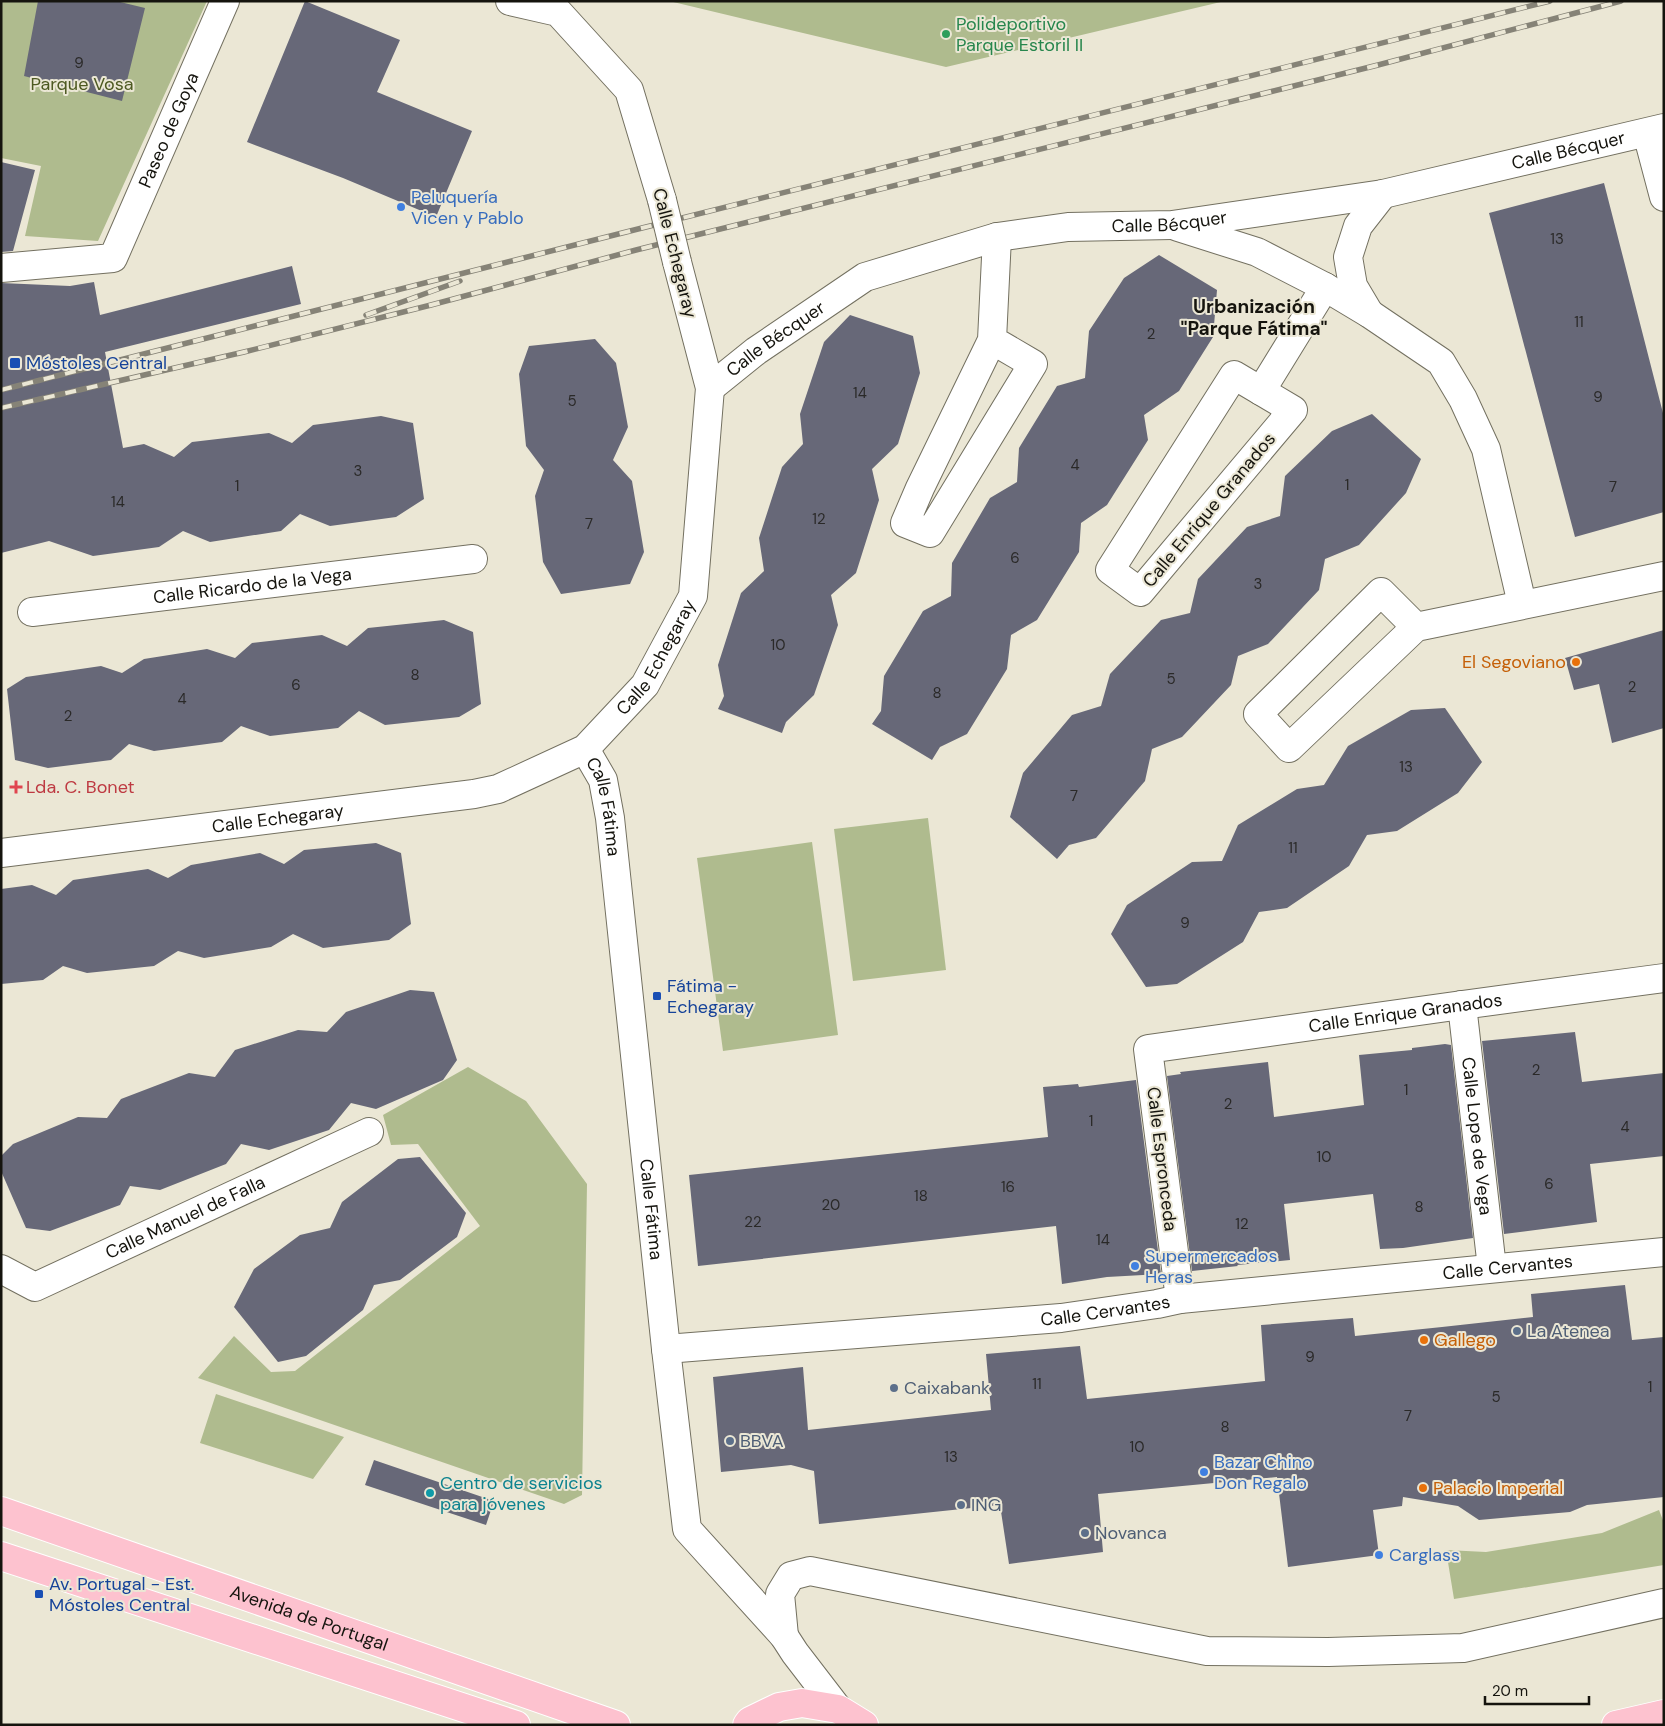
<svg xmlns="http://www.w3.org/2000/svg" width="1665" height="1726" font-family="'DM Sans',sans-serif">
  <style>
    .green { fill: #afbb8e }
    .building { fill: #676878 }
    .lines { fill: none; stroke-linecap: round; stroke-linejoin: round }
    .street-casing { stroke: #737060; stroke-width: 30 }
    .primary-casing { stroke: #fff; stroke-width: 30 }
    .street { stroke: #fff; stroke-width: 28 }
    .primary { stroke: #fdc2cf; stroke-width: 28 }
    .rail-casing { stroke: #868377; stroke-width: 5.5 }
    .rail { stroke: #ebe7d5; stroke-width: 4; stroke-dasharray: 11; stroke-linecap: butt }
    .street-bridge-casing { stroke: #737060; stroke-width: 30; stroke-linecap: butt }
    .street-bridge { stroke: #fff; stroke-width: 28 }
    .leisure-dot { fill: #2e9e5b; stroke: #ebe7d5; stroke-width: 2 }
    .shop-dot { fill: #3f7fe0; stroke: #ebe7d5; stroke-width: 2 }
    .transit-dot { fill: #1a4fb4; stroke: #ebe7d5; stroke-width: 2 }
    .food-dot { fill: #e8710a; stroke: #ebe7d5; stroke-width: 2 }
    .health-dot { fill: #e0444e; stroke: #ebe7d5; stroke-width: 2 }
    .service-dot { fill: #5c6f8a; stroke: #ebe7d5; stroke-width: 2 }
    .culture-dot { fill: #0f9aa8; stroke: #ebe7d5; stroke-width: 2 }
    .labels { text-anchor: middle; dominant-baseline: central; stroke-width: 4; stroke-linejoin: round; paint-order: stroke }
    .number-label { font-size: 15px; fill: #2a2928 }
    .leisure-label { font-size: 18px; fill: #27864d; stroke: #ebe7d5; text-anchor: start }
    .park-label { font-size: 18px; fill: #4d5922; stroke: #ebe7d5 }
    .street-label { font-size: 18px; fill: #15140e; stroke: #ebe7d5 }
    .shop-label { font-size: 18px; fill: #366cbe; stroke: #ebe7d5; text-anchor: start }
    .transit-label { font-size: 18px; fill: #164399; stroke: #ebe7d5; text-anchor: start }
    .food-label { font-size: 18px; fill: #c56008; stroke: #ebe7d5; text-anchor: start }
    .health-label { font-size: 18px; fill: #be3a42; stroke: #ebe7d5; text-anchor: start }
    .service-label { font-size: 18px; fill: #4e5e75; stroke: #ebe7d5; text-anchor: start }
    .culture-label { font-size: 18px; fill: #0d838f; stroke: #ebe7d5; text-anchor: start }
    .neighbourhood-label { font-size: 19px; font-weight: bold; fill: #15140e; stroke: #ebe7d5 }
  </style>
  <rect width="100%" height="100%" fill="#ebe7d5"/>
  <path class="green" d="M1,1H207L98,241L25,236L41,166L1,158Z
    M669,1H1225L946,67Z
    M928,818L946,970L853,981L834,829Z
    M812,842L838,1035L723,1051L697,858Z
    M468,1067L526,1101L587,1184L582,1495L564,1504L198,1378L234,1336L271,1372L295,1371L480,1226L418,1144L391,1145L383,1115Z
    M216,1394L344,1437L313,1479L200,1443Z
    M1659,1510L1664,1523V1565L1454,1599L1446,1550L1486,1552L1602,1533Z"/>
  <path class="building" d="M38,1H116L145,8L122,101L24,76Z
    M305,1L400,40L377,92L472,131L436,217L343,178L247,142Z
    M1,162L35,170L13,251L1,252Z
    M1604,183L1664,417V512L1575,537L1489,213Z
    M1159,255L1217,290L1213,337L1179,391L1144,415L1148,440L1107,505L1081,523L1079,552L1037,620L1011,635L1007,669L967,734L940,747L932,760L872,724L881,711L884,676L923,611L951,596L952,563L990,498L1017,482L1019,448L1057,386L1085,378L1089,331L1124,278Z
    M292,266L301,304L105,352L123,448L144,444L174,457L192,442L269,433L292,443L313,425L381,416L413,423L424,499L396,517L330,526L300,514L281,531L210,542L183,531L159,547L93,556L49,541L1,553V283L70,286L94,282L100,315Z
    M850,315L913,336L920,373L898,444L872,469L879,500L856,573L831,595L838,625L814,695L786,722L782,733L718,709L724,696L718,665L741,593L764,571L759,538L782,467L803,444L800,414L824,342Z
    M595,339L616,363L628,427L613,460L632,481L644,552L630,584L561,594L543,562L535,496L544,470L526,446L519,374L529,346Z
    M1372,414L1421,459L1406,493L1359,545L1325,559L1319,590L1268,644L1238,656L1231,685L1182,737L1152,749L1145,781L1096,838L1069,845L1057,859L1010,817L1023,773L1072,715L1101,706L1110,674L1161,620L1190,613L1198,579L1247,527L1280,516L1285,476L1332,431Z
    M444,620L473,632L481,704L459,717L385,725L359,711L338,728L270,736L241,726L222,742L154,751L129,744L111,760L48,768L15,760L7,689L26,677L101,666L122,673L144,659L207,649L235,658L252,643L322,635L347,646L368,628Z
    M1664,630V728L1612,743L1599,684L1574,690L1565,658Z
    M1445,708L1482,762L1458,793L1397,831L1367,835L1349,866L1287,908L1259,912L1243,942L1177,984L1146,987L1111,934L1127,905L1192,862L1222,861L1238,825L1297,789L1324,785L1348,746L1411,710Z
    M376,843L401,853L411,924L389,940L323,948L293,934L271,947L204,958L178,951L154,966L87,973L63,966L43,980L1,984V889L32,885L56,895L73,880L148,869L168,878L191,865L260,853L284,864L304,850Z
    M410,990L434,992L457,1060L443,1080L376,1109L351,1103L329,1130L269,1150L241,1144L226,1164L160,1190L130,1186L120,1205L50,1231L26,1228L1,1171V1156L13,1144L78,1117L107,1118L121,1099L189,1073L215,1077L235,1050L298,1030L327,1032L346,1012Z
    M1575,1032L1582,1082L1664,1073V1156L1590,1164L1597,1222L1504,1234L1482,1041Z
    M1445,1044L1451,1045L1473,1238L1403,1248L1380,1249L1373,1194L1284,1204L1290,1260L1237,1265L1238,1266L1192,1271L1167,1076L1181,1074L1180,1072L1268,1062L1274,1117L1364,1105L1359,1055L1412,1050V1048Z
    M1136,1080L1161,1274L1107,1277L1062,1284L1056,1226L698,1266L689,1175L1048,1137L1043,1087L1078,1084L1079,1087Z
    M420,1157L466,1213L457,1237L400,1280L374,1285L363,1310L306,1356L278,1362L234,1307L254,1269L300,1235L330,1228L342,1202L398,1159Z
    M1625,1285L1632,1340L1664,1337V1497L1587,1505L1570,1512L1479,1520L1458,1506L1403,1497L1402,1506L1373,1510L1379,1555L1288,1567L1277,1477L1098,1494L1103,1552L1009,1564L1000,1505L819,1524L814,1471L791,1465L721,1472L713,1377L803,1367L808,1430L991,1410L986,1354L1080,1346L1087,1399L1265,1381L1261,1325L1353,1318L1355,1336L1442,1327L1533,1317L1531,1294Z
    M374,1460L494,1501L486,1525L365,1485Z"/>
  <g class="lines">
    <defs>
      <g id="street">
        <path d="M510,1L558,12L629,90L662,200"/>
        <path d="M1647,133L1664,197"/>
        <path d="M1178,227L1257,252L1325,287L1370,314L1441,362L1463,399L1486,449L1522,604"/>
        <path id="s1" d="M1,268L113,258L225,1"/>
        <path d="M1369,313L1353,286L1348,257L1358,226L1383,194"/>
        <path d="M992,340L1033,364L930,533L905,523L920,488L992,340L997,237"/>
        <path d="M1234,375L1293,410L1140,592L1110,570Z"/>
        <path id="s2" d="M710,388L756,351L865,277L997,237L1068,227L1172,225L1383,194L1664,128"/>
        <path d="M1261,391L1325,287"/>
        <path id="s3" d="M32,612L473,559"/>
        <path d="M1416,627L1381,592L1258,714L1289,748L1416,627L1664,576"/>
        <path id="s4" d="M585,749L603,780L610,818L666,1349L687,1529L784,1636L795,1653L838,1709"/>
        <path id="s5" d="M1,853L474,794L498,789L585,749L645,685L693,596L710,388L677,262"/>
        <path id="s6" d="M1462,1005L1492,1268"/>
        <path id="s7" d="M1,1269L35,1287L369,1132"/>
        <path id="s8" d="M1180,1299L1148,1049L1462,1005L1664,978"/>
        <path id="s9" d="M666,1349L1061,1318L1157,1304L1180,1299L1664,1252"/>
        <path d="M784,1636L780,1594L791,1576L810,1571L1207,1651L1328,1652L1463,1648L1664,1603"/>
      </g>
      <g id="primary">
        <path id="s10" d="M1,1511L616,1725"/>
        <path d="M1,1556L516,1725"/>
        <path d="M747,1725L750,1721L779,1707L802,1703L838,1709L864,1725"/>
        <path d="M1616,1725L1664,1714"/>
      </g>
    </defs>
    <use href="#street" class="street-casing"/>
    <use href="#primary" class="primary-casing"/>
    <use href="#street" class="street"/>
    <use href="#primary" class="primary"/>
    <defs>
      <path id="rail" d="M366,315L460,281
        M1,390L638,229L1550,1
        M1,408L244,352L431,305L636,250L1378,65L1621,1"/>
    </defs>
    <use href="#rail" class="rail-casing"/>
    <use href="#rail" class="rail"/>
    <defs>
      <path id="street-bridge" d="M662,200L677,262"/>
    </defs>
    <use href="#street-bridge" class="street-bridge-casing"/>
    <use href="#street-bridge" class="street-bridge"/>
  </g>
  <circle class="leisure-dot" cx="946" cy="34" r="5"/>
  <g class="shop-dot">
    <circle cx="401" cy="207" r="5"/>
    <circle cx="1135" cy="1266" r="5"/>
    <circle cx="1204" cy="1472" r="5"/>
    <circle cx="1379" cy="1555" r="5"/>
  </g>
  <g class="transit-dot">
    <rect x="9" y="357" width="12" height="12" rx="2.5"/>
    <rect x="652" y="991" width="10" height="10" rx="2.5"/>
    <rect x="34" y="1589" width="10" height="10" rx="2.5"/>
  </g>
  <g class="food-dot">
    <circle cx="1576" cy="662" r="5"/>
    <circle cx="1424" cy="1340" r="5"/>
    <circle cx="1423" cy="1488" r="5"/>
  </g>
  <path class="health-dot" d="M13.5 779.5h5v5h5v5h-5v5h-5v-5h-5v-5h5z"/>
  <g class="service-dot">
    <circle cx="1517" cy="1331" r="5"/>
    <circle cx="894" cy="1388" r="5"/>
    <circle cx="730" cy="1441" r="5"/>
    <circle cx="961" cy="1505" r="5"/>
    <circle cx="1085" cy="1533" r="5"/>
  </g>
  <circle class="culture-dot" cx="430" cy="1493" r="5"/>
  <g class="labels">
    <g class="number-label">
      <text x="79" y="63">9</text>
      <text x="1557" y="239">13</text>
      <text x="1579" y="322">11</text>
      <text x="1151" y="334">2</text>
      <text x="860" y="393">14</text>
      <text x="1598" y="397">9</text>
      <text x="572" y="401">5</text>
      <text x="1075" y="465">4</text>
      <text x="358" y="471">3</text>
      <text x="1347" y="485">1</text>
      <text x="237" y="486">1</text>
      <text x="1613" y="487">7</text>
      <text x="118" y="502">14</text>
      <text x="819" y="519">12</text>
      <text x="589" y="524">7</text>
      <text x="1015" y="558">6</text>
      <text x="1258" y="584">3</text>
      <text x="778" y="645">10</text>
      <text x="415" y="675">8</text>
      <text x="1171" y="679">5</text>
      <text x="296" y="685">6</text>
      <text x="1632" y="687">2</text>
      <text x="937" y="693">8</text>
      <text x="182" y="699">4</text>
      <text x="68" y="716">2</text>
      <text x="1406" y="767">13</text>
      <text x="1074" y="796">7</text>
      <text x="1293" y="848">11</text>
      <text x="1185" y="923">9</text>
      <text x="1536" y="1070">2</text>
      <text x="1406" y="1090">1</text>
      <text x="1228" y="1104">2</text>
      <text x="1091" y="1121">1</text>
      <text x="1625" y="1127">4</text>
      <text x="1324" y="1157">10</text>
      <text x="1549" y="1184">6</text>
      <text x="1008" y="1187">16</text>
      <text x="921" y="1196">18</text>
      <text x="831" y="1205">20</text>
      <text x="1419" y="1207">8</text>
      <text x="753" y="1222">22</text>
      <text x="1242" y="1224">12</text>
      <text x="1103" y="1240">14</text>
      <text x="1310" y="1357">9</text>
      <text x="1037" y="1384">11</text>
      <text x="1650" y="1387">1</text>
      <text x="1496" y="1397">5</text>
      <text x="1408" y="1416">7</text>
      <text x="1225" y="1427">8</text>
      <text x="1137" y="1447">10</text>
      <text x="951" y="1457">13</text>
    </g>
    <g class="leisure-label">
      <text x="956" y="24">Polideportivo<tspan x="956" dy="21">Parque Estoril II</tspan></text>
    </g>
    <g class="park-label">
      <text x="82" y="84">Parque Vosa</text>
    </g>
    <g class="street-label">
      <text stroke="none"><textPath href="#s1" startOffset="252">Paseo de Goya</textPath></text>
      <text stroke="none"><textPath href="#s2" startOffset="908">Calle Bécquer</textPath></text>
      <text stroke="none"><textPath href="#s2" startOffset="502">Calle Bécquer</textPath></text>
      <text transform="translate(675 253) rotate(76)">Calle Echegaray</text>
      <text stroke="none"><textPath href="#s2" startOffset="82">Calle Bécquer</textPath></text>
      <text transform="translate(1209 510) rotate(-50)">Calle Enrique Granados</text>
      <text stroke="none"><textPath href="#s3" startOffset="222">Calle Ricardo de la Vega</textPath></text>
      <text stroke="none"><textPath href="#s5" startOffset="714">Calle Echegaray</textPath></text>
      <text stroke="none"><textPath href="#s4" startOffset="62">Calle Fátima</textPath></text>
      <text stroke="none"><textPath href="#s5" startOffset="279">Calle Echegaray</textPath></text>
      <text stroke="none"><textPath href="#s8" startOffset="512">Calle Enrique Granados</textPath></text>
      <text stroke="none"><textPath href="#s6" startOffset="132">Calle Lope de Vega</textPath></text>
      <text transform="translate(1162 1159) rotate(83)">Calle Espronceda</text>
      <text stroke="none"><textPath href="#s4" startOffset="468">Calle Fátima</textPath></text>
      <text stroke="none"><textPath href="#s7" startOffset="204">Calle Manuel de Falla</textPath></text>
      <text stroke="none"><textPath href="#s9" startOffset="846">Calle Cervantes</textPath></text>
      <text stroke="none"><textPath href="#s9" startOffset="441">Calle Cervantes</textPath></text>
      <text stroke="none"><textPath href="#s10" startOffset="326">Avenida de Portugal</textPath></text>
    </g>
    <g class="shop-label">
      <text x="411" y="197">Peluquería<tspan x="411" dy="21">Vicen y Pablo</tspan></text>
      <text x="1145" y="1256">Supermercados<tspan x="1145" dy="21">Heras</tspan></text>
      <text x="1214" y="1462">Bazar Chino<tspan x="1214" dy="21">Don Regalo</tspan></text>
      <text x="1389" y="1555">Carglass</text>
    </g>
    <g class="transit-label">
      <text x="26" y="363">Móstoles Central</text>
      <text x="667" y="986">Fátima -<tspan x="667" dy="21">Echegaray</tspan></text>
      <text x="49" y="1584">Av. Portugal - Est.<tspan x="49" dy="21">Móstoles Central</tspan></text>
    </g>
    <g class="food-label">
      <text x="1566" y="662" text-anchor="end">El Segoviano</text>
      <text x="1434" y="1340">Gallego</text>
      <text x="1433" y="1488">Palacio Imperial</text>
    </g>
    <g class="health-label">
      <text x="26" y="787">Lda. C. Bonet</text>
    </g>
    <g class="service-label">
      <text x="1527" y="1331">La Atenea</text>
      <text x="904" y="1388">Caixabank</text>
      <text x="740" y="1441">BBVA</text>
      <text x="971" y="1505">ING</text>
      <text x="1095" y="1533">Novanca</text>
    </g>
    <g class="culture-label">
      <text x="440" y="1483">Centro de servicios<tspan x="440" dy="21">para jóvenes</tspan></text>
    </g>
    <g class="neighbourhood-label">
      <text x="1254" y="306">Urbanización<tspan x="1254" dy="22">"Parque Fátima"</tspan></text>
    </g>
  </g>
  <rect width="1665" height="1726" fill="none" stroke="#15140e" stroke-width="5"/>
  <path d="M1485 1696v8h104v-8" fill="none" stroke="#15140e" stroke-width="2.5"/>
  <text x="1492" y="1696" font-size="15" fill="#15140e" stroke="#ebe7d5" stroke-width="4" paint-order="stroke">20 m</text>
</svg>
